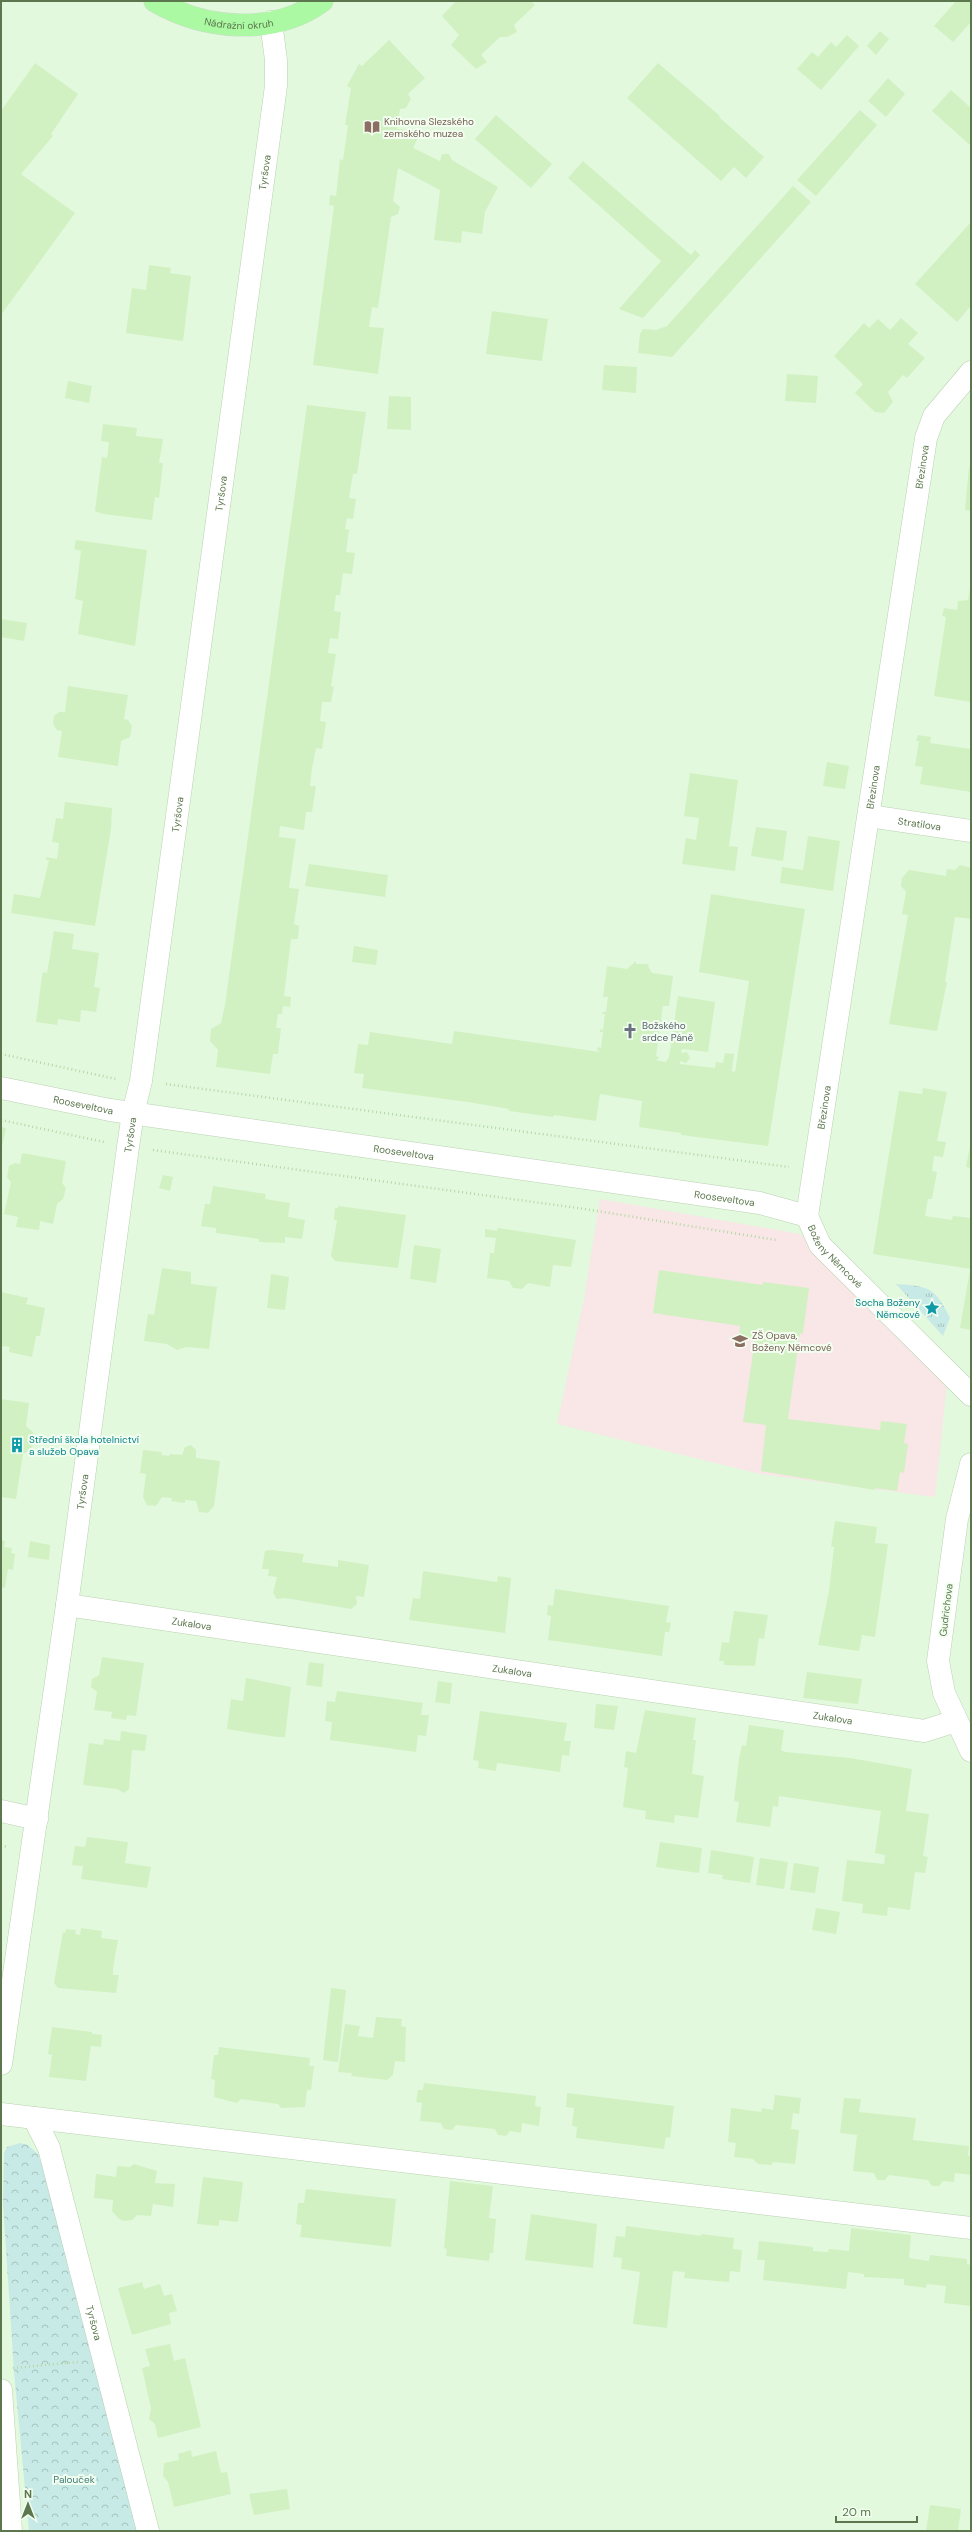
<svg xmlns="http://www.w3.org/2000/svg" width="972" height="2532" font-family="'DM Sans',sans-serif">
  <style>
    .residential { fill: #e2f9de }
    .education { fill: #f9e6e7 }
    .grass { fill: url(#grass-tufts) }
    .park { fill: url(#park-crowns) }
    .building { fill: #d1f1c2 }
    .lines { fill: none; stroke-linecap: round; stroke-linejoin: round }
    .minor-casing { stroke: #bad1b1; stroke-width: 23 }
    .major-casing { stroke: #d1d9cd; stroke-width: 23 }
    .path { stroke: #b5d7a4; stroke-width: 2.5; stroke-dasharray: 1 3; stroke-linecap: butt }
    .minor { stroke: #fff; stroke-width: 22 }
    .major { stroke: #acf9a4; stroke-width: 22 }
    .labels { text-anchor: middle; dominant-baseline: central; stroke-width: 4; stroke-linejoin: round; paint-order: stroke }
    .street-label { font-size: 10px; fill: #5c774d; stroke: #f2fff0 }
    .education-label { font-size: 10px; fill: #785e54; stroke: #f2fff0; text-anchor: start }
    .worship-label { font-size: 10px; fill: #5b616d; stroke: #f2fff0; text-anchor: start }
    .culture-label { font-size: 10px; fill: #0d838f; stroke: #f2fff0; text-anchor: end }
    .park-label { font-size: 10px; fill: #447c7b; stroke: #f2fff0 }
  </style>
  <defs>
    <pattern id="grass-tufts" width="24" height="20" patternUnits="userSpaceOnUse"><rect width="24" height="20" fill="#c8eae6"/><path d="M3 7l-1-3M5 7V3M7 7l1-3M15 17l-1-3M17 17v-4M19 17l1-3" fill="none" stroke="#a6c2bd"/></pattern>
    <pattern id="park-crowns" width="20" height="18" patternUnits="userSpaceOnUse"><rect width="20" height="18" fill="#c8eae6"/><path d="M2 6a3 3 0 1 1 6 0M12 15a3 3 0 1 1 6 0" fill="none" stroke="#a6c2bd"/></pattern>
  </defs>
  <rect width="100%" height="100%" fill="#ecfcea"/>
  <path class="residential" d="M1,1H971V2531H1Z"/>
  <path class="education" d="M600,1199L800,1234L947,1384L935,1497L760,1474L557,1424L584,1299Z"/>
  <path class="grass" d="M896,1284C930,1286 935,1288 950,1318L943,1336Z"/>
  <path class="park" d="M20,2143L28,2145L38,2154L58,2212L140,2531H29L14,2372L3,2204L4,2153L7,2147Z"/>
  <path class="building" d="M456,1H531L535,5L514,25L517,32L507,37H500L481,55L487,62L476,69L451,45L459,35L442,16Z
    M956,1H971V22L953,42L934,26Z
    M880,31L889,39L876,55L867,46Z
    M847,35L859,46L821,90L797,69L812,52L818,57L831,42L836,47Z
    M389,40L425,78L408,94L411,99L406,108L400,109L397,129L415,130L418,137L413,148L440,161L442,154H449L452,160L498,187L485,212L482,234L462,231L461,243L434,240L440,190L398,168L393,201L400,207L398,214L391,217L378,308L372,307L369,327L384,328L378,374L313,365L334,206L329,205L330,195L336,196L340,159L343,160L348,125H345L351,88L347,86L359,64L362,66Z
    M35,63L78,94L51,134L53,136L21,174L75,213L1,315V111Z
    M658,63L720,116L719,117L764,157L746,178L734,167L721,181L627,98Z
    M888,78L905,94L886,117L868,101Z
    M951,90L971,108V146L932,111Z
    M860,110L877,125L816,196L797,180Z
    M496,115L552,164L531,188L475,139Z
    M583,161L691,255L695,250L700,255L643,318L619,309L661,261L568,178Z
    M793,186L811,202L672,357L638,353L640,334L643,329L656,330L667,326Z
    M971,222V306L957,322L915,284Z
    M149,265L171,268L170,273L191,276L183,341L126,333L132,288L146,290Z
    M492,311L548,319L542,361L486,354Z
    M901,318L918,333L908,344L925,358L907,378L903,375L888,392L893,402L884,413L875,412L855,393L863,384L834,356L864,323L869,328L878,319L890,330Z
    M604,365L637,367L636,393L602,390Z
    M787,374L818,376L816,403L785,401Z
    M68,381L92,386L89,403L65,398Z
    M389,396L411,397V430L387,429Z
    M307,405L366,412L357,474H353L349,498L356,499L353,519L347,518L345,529L349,530L346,552L355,553L352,574L343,573L340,595H336L334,611L341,612L338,639L330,638L328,653L336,654L331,686L334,687L331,702H322L320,721L326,722L322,749L316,748L312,768L310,786H316L312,812H306L304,830L280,826L279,837L296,839L289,888L299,889L294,924L299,926L298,939H291L284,996L291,997L290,1007L283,1006L282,1014H278L276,1028H281L278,1054H273L270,1074L216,1067L218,1050L210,1041L211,1029L221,1023L225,1005Z
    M103,424L137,428L136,436L163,439L159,463H163L159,498L155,497L152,520L103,514L95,511L102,457L107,458L109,442L101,441Z
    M969,467H971V511L965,510Z
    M76,540L147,550L135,646L78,634L83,601L75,599L81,551L74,549Z
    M970,587H971V702L934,696L946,617L942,616L944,608L957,610L958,601L968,600Z
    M1,619L27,623L24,641L1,637Z
    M68,686L128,695L124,719L128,720L132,726L130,737L121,741L118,766L58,757L62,731L57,730L53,724L54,716L59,712H65Z
    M918,735L931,737L930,743L971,749V792L920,784L923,767L915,766L919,741H916Z
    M827,762L849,766L845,789L823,786Z
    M690,773L738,780L729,846L738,847L735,871L682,864L686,838L696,840L699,818L684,816Z
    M65,802L112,808L111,829L95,926L11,913L14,894L40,898L49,860H46V857L57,859L59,843L52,842L56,818L63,819Z
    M756,827L787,831L783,861L751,856Z
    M808,836L840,841L833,891L780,883L782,867L803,870Z
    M309,864L388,875L385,897L305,886Z
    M960,865L971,868V919L955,917L945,982H947L937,1031L889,1024L908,915L902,914L906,892L901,886L902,878L909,870L946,876L947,869L955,870Z
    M711,894L805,909L768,1146L681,1135V1133L639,1127L642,1101L600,1094L596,1121L554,1115L553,1117L509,1111V1109L468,1102L362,1088L364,1074L354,1073L358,1044L368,1045L370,1032L452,1044L454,1031L600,1052L597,1050L598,1047L601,1048L603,1032H600V1029L603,1030L605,1014H602L603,1012H606L608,997H603L607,966L627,969L636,961V964H649L648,966L652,973L673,976L669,1006H663L661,1020L664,1023H661L658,1038L661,1039V1041H658L656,1056L659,1057L658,1059L655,1060L666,1062L669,1057L678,996L715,1002L708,1052L682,1049L681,1053L687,1052L690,1058L686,1063L680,1061V1064L715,1068L716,1062L723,1063L725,1053L734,1054L732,1071L735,1072L749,981L699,972Z
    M54,931L74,934L72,949L99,953L94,987L100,988L96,1012L81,1010L80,1022L58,1019L57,1025L36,1022L42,976L43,972L47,973Z
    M354,946L378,950L376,965L352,962Z
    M923,1088L947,1092L937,1141L946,1142L943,1157L934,1156L932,1171L937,1172L932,1199H928L925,1216L952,1220L953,1216L971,1218V1269L873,1254L899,1091L922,1094Z
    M1,1127L6,1128L2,1147H1Z
    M970,1146H971V1168L966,1167Z
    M22,1153L66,1161L62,1183L66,1188L63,1199L57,1204L53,1224L40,1221L39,1230L16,1227L18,1217L4,1214L11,1182L7,1177L9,1166L15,1163L20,1164Z
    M163,1175L173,1177L170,1191L159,1188Z
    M213,1186L266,1194L265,1199L290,1203L288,1217L305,1220L302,1239L285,1237V1243L259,1242V1239L216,1233V1228L201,1226L205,1204H210Z
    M338,1206L406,1215L398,1268L335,1261L331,1256L337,1220H334L335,1208H338Z
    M498,1228L576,1240L571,1267L553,1265L550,1287L528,1283L522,1289L513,1288L509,1281L487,1278L490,1253H494L496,1238L485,1237V1229L497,1231Z
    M414,1245L441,1249L436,1283L410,1279Z
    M162,1268L191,1272V1284L217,1287L209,1349L186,1347L177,1350L167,1344L144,1341L148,1314L154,1315Z
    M659,1270L763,1285V1282L809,1288L803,1334L800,1333L788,1419L880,1430L881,1421L907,1424L904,1443L908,1444L904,1473L900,1472L897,1491L875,1488V1490L761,1471L766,1425L743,1422L755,1339L739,1336L740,1326L653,1313Z
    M970,1270H971V1330L960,1328Z
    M271,1274L289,1277L285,1310L267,1308Z
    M1,1292L28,1298L26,1304L45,1308L40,1336H36L32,1357L9,1352L10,1347L1,1346Z
    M1,1399L29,1403L26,1426L33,1432L34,1441L31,1450L23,1454L16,1499L1,1497Z
    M191,1445L196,1450V1458L220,1461L214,1506L208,1513L199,1512L196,1501L185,1500V1503L171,1501L172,1498L162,1497L156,1506L147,1505L143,1497L146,1474L140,1473L143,1450L162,1452L161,1455L169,1456L170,1454L182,1455L185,1447Z
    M835,1521L877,1527L875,1543L888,1544L875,1637L862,1635L859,1651L818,1645L829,1591L834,1547H831Z
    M1,1540L5,1541L4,1547L12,1548L11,1553L15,1554L13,1570L8,1569L5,1588L1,1587Z
    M30,1541L50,1545L49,1560L28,1557Z
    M272,1550L304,1554L302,1562L338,1567V1560L369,1565L364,1597L356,1596L357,1604L351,1609L285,1598L277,1599L273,1593L277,1577L268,1576L269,1569H262L265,1551Z
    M423,1571L497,1582L498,1576L511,1578L505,1633L409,1620L413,1598L420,1599Z
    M555,1589L669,1606L666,1622L671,1623L669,1632H665L662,1656L548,1640L551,1616L547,1615L548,1605L553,1606Z
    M734,1611L768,1615L764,1639L759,1638L755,1666L724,1665V1661H719L722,1642L729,1643Z
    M102,1657L144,1663L136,1716L127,1715L126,1720L111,1718L112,1712L94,1710L97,1692L91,1687L92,1679L99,1675Z
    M309,1662L324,1664L322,1687L306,1685Z
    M807,1672L862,1679L858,1704L803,1698Z
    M246,1678L291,1687L285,1737H277L227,1729L231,1699L243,1701Z
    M438,1681L452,1683L450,1704L435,1702Z
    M337,1691L423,1703L421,1715H429L426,1736L418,1735L416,1752L330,1740L332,1722L325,1721L327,1701L335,1702Z
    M596,1704L618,1706L614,1730L594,1728Z
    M645,1710L696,1718L693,1740H696L692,1774L704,1776L698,1818L675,1815L674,1823L645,1819L646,1811L623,1807L628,1768L624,1767L626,1751L636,1753Z
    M480,1711L567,1723L564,1741H571L569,1756L562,1755L560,1772L497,1763L496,1771L478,1768L479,1761L473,1760Z
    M749,1725L784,1730L781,1750L785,1752L850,1758L912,1769L906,1811L929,1814L923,1856L928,1857L925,1873L915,1872L910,1910L888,1907L887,1916L862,1913L863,1904L842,1901L847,1860L884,1864L885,1855L875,1853L881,1811L779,1796L778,1807L773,1806L770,1827L736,1822L739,1802L734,1801L739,1759L742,1745L746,1746Z
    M121,1731L147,1735L145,1751L132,1750L129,1789L124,1793L117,1789L83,1785L89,1743L103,1745L104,1739L120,1741Z
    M87,1837L128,1842L125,1863L151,1867L147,1888L81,1879L83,1866L72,1865L75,1846L85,1847Z
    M660,1842L702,1848L699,1873L656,1867Z
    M711,1850L754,1857L750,1883L722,1879L723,1875L708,1873Z
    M760,1858L788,1862L784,1889L756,1885Z
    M794,1863L819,1867L815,1893L790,1890Z
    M816,1908L840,1912L836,1934L812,1930Z
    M81,1928L102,1931L101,1938L118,1940L113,1968V1975H119L116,1993L58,1988L54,1983L63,1932L65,1933L66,1929L76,1930L75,1934L80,1935Z
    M331,1988L346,1990L338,2062L323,2060Z
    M376,2017L402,2019L401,2026L406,2027L405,2062L395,2061L393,2075L387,2080L351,2076L352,2073L338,2072L345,2024L360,2026L358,2036L373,2038Z
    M52,2027L92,2032V2034L102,2035L101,2047L91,2046L86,2081L49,2077L52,2055L48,2054Z
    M219,2047L310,2058L309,2066H314L311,2090H307L305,2107L281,2108L278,2104L241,2099L237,2103L214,2097L215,2080L211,2079L214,2055H218Z
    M424,2083L536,2096L535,2106L541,2107L539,2126L522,2123L521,2133L510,2131L506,2136L498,2135L495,2129L456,2125L452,2130L444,2129L441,2123L420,2121L422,2103L416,2102L418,2090H423Z
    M567,2093L674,2106L670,2138L666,2137L664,2149L576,2138L577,2127L572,2126L574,2108L566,2107Z
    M775,2095L801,2098L799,2114L793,2113L791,2129L799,2130L795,2164L773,2162L771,2165L758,2164L753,2159L734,2157L736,2143L728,2142L731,2108L761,2112L762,2108L773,2110Z
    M844,2098L861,2099L859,2112L916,2118L913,2140L969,2146L968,2156H971V2175L955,2173L954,2182L943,2181L939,2186H932L928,2180L889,2175L885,2180H877L874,2173L853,2171L857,2135L840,2133Z
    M134,2164L157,2171L155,2183L175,2184L173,2207L153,2204L151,2216L137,2215L132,2220L124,2221L119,2219L112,2211L113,2200L94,2198L96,2174L116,2177L117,2166L130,2167Z
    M203,2177L243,2182L238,2222L219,2220V2226L197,2224Z
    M450,2181L493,2186L489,2218L496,2219L493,2253H490L489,2261L446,2256L447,2249L444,2248Z
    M306,2189L396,2199L391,2247L300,2237L302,2225L296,2224L298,2203H304Z
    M531,2214L597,2224L593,2268L525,2260Z
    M626,2226L701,2236V2234L734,2238L733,2249L742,2250L740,2272L730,2271L729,2282L684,2278L685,2272L673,2271L667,2328L633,2324L640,2272L621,2269L622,2258L613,2257L616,2236L625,2237Z
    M851,2228L911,2235L909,2258L929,2261L930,2255L967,2259V2264L971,2265V2306L944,2303L946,2286L927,2284L926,2288L904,2285V2279L864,2277V2274L848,2272L846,2289L763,2280L765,2260H757L759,2241L813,2247V2251L828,2252L829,2249L849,2251Z
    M142,2282L144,2289L160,2284L164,2296L172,2294L177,2311L169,2313L171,2324L132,2335L118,2288Z
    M170,2344L174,2361L185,2358L201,2427L158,2438L155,2424L149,2419L151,2409L142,2368L150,2366L145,2349Z
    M191,2450L192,2457L216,2451L221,2473L227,2472L231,2494L174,2507L168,2482L163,2476L164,2463L179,2460L178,2454Z
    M287,2489L290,2509L254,2515L249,2494Z
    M930,2505L961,2509L958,2531H926Z"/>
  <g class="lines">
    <defs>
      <g id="minor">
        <path id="s1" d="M869,816L971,831"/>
        <path id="s2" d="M1,1088L110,1110L760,1203L807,1216"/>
        <path id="s3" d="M807,1216L926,438L934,416L971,372"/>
        <path id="s4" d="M807,1216L820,1245L971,1395"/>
        <path d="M971,1464L957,1519L938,1661L944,1693L971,1751"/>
        <path id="s5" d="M67,1605L924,1731L956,1721"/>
        <path d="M1,1811L37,1819"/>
        <path id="s6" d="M1,2064L67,1605L128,1147L133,1113L141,1081L276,86V60L271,22"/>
        <path d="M1,2114L971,2228"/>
        <path id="s7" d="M34,2118L49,2148L148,2531"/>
        <path d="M1,2390L11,2531"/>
      </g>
      <g id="major">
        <path id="s8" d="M155,1C205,30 274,36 322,1"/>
      </g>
    </defs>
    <use href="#minor" class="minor-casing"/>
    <use href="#major" class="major-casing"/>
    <path class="path" d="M1,1054L116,1079
      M166,1084L789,1167
      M1,1120L104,1142
      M153,1150L585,1209L776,1240
      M1,1845L7,1847
      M13,2368L78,2362"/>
    <use href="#minor" class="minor"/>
    <use href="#major" class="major"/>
  </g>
  <defs>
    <symbol id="library-bare" viewBox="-9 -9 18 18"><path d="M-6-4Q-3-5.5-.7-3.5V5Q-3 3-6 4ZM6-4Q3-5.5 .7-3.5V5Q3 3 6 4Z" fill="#8d6e63" stroke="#f2fff0" stroke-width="2.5" paint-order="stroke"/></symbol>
    <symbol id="church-bare" viewBox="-9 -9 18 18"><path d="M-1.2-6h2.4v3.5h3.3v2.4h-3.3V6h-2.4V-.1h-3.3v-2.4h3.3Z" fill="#6b7280" stroke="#f2fff0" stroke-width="2.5" paint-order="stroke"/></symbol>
    <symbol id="sight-bare" viewBox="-9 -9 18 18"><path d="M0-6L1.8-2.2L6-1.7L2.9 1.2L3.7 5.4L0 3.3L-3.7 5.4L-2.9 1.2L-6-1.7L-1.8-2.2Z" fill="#0f9aa8" stroke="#f2fff0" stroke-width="2.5" paint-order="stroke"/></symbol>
    <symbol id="school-bare" viewBox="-9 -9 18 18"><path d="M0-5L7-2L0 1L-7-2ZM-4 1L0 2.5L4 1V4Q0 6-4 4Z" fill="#8d6e63" stroke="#f2fff0" stroke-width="2.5" paint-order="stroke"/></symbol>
    <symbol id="building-bare" viewBox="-9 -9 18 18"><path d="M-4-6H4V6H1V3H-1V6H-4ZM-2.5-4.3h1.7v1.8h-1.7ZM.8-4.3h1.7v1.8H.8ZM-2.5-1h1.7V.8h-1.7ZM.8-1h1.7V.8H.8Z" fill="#0f9aa8" stroke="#f2fff0" stroke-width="2.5" paint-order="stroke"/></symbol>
  </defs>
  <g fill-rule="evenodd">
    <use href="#library-bare" x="361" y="116" width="22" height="22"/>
    <use href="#church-bare" x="619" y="1020" width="22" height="22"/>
    <use href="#sight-bare" x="921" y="1297" width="22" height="22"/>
    <use href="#school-bare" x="729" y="1330" width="22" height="22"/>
    <use href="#building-bare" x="6" y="1434" width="22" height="22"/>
  </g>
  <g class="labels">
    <g class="street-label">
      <text stroke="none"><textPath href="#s8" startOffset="88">Nádražní okruh</textPath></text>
      <text stroke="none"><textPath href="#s6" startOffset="1910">Tyršova</textPath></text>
      <text stroke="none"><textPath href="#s3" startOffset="758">Březinova</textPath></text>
      <text stroke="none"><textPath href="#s6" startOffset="1586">Tyršova</textPath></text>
      <text stroke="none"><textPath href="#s3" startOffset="434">Březinova</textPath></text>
      <text stroke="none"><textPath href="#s6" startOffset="1262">Tyršova</textPath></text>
      <text stroke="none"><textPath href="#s1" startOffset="51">Stratilova</textPath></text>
      <text stroke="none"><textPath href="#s2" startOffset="84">Rooseveltova</textPath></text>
      <text stroke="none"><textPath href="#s3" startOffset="110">Březinova</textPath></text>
      <text stroke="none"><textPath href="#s6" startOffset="938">Tyršova</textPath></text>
      <text stroke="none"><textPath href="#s2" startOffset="408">Rooseveltova</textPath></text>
      <text stroke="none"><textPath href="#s2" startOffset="732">Rooseveltova</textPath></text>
      <text stroke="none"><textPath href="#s4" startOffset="50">Boženy Němcové</textPath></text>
      <text stroke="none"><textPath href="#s6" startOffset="578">Tyršova</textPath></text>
      <text transform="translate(946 1610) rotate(-83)">Gudrichova</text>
      <text stroke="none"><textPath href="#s5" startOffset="126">Zukalova</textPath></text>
      <text stroke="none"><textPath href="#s5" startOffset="450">Zukalova</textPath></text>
      <text stroke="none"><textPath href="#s5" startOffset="774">Zukalova</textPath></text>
      <text stroke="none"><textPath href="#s7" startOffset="214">Tyršova</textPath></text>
    </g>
    <g class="education-label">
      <text x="384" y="121">Knihovna Slezského<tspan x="384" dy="12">zemského muzea</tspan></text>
      <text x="752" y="1335">ZŠ Opava,<tspan x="752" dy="12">Boženy Němcové</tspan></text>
    </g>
    <g class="worship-label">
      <text x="642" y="1025">Božského<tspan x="642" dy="12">srdce Páně</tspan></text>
    </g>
    <g class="culture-label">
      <text x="920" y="1302">Socha Boženy<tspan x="920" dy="12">Němcové</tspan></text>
      <text x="29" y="1439" text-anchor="start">Střední škola hotelnictví<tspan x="29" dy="12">a služeb Opava</tspan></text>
    </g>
    <g class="park-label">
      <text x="74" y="2479">Palouček</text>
    </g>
  </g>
  <rect width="972" height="2532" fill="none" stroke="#5c774d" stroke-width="4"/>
  <g transform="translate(28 2504)" stroke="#f2fff0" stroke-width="3" paint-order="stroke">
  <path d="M0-3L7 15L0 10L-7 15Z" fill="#5c774d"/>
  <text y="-6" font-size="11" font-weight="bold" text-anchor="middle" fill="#5c774d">N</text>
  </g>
  <path d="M836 2516v6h81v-6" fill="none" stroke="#5c774d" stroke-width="2"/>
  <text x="842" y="2516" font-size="12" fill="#5c774d" stroke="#f2fff0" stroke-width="3" paint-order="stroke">20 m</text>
</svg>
